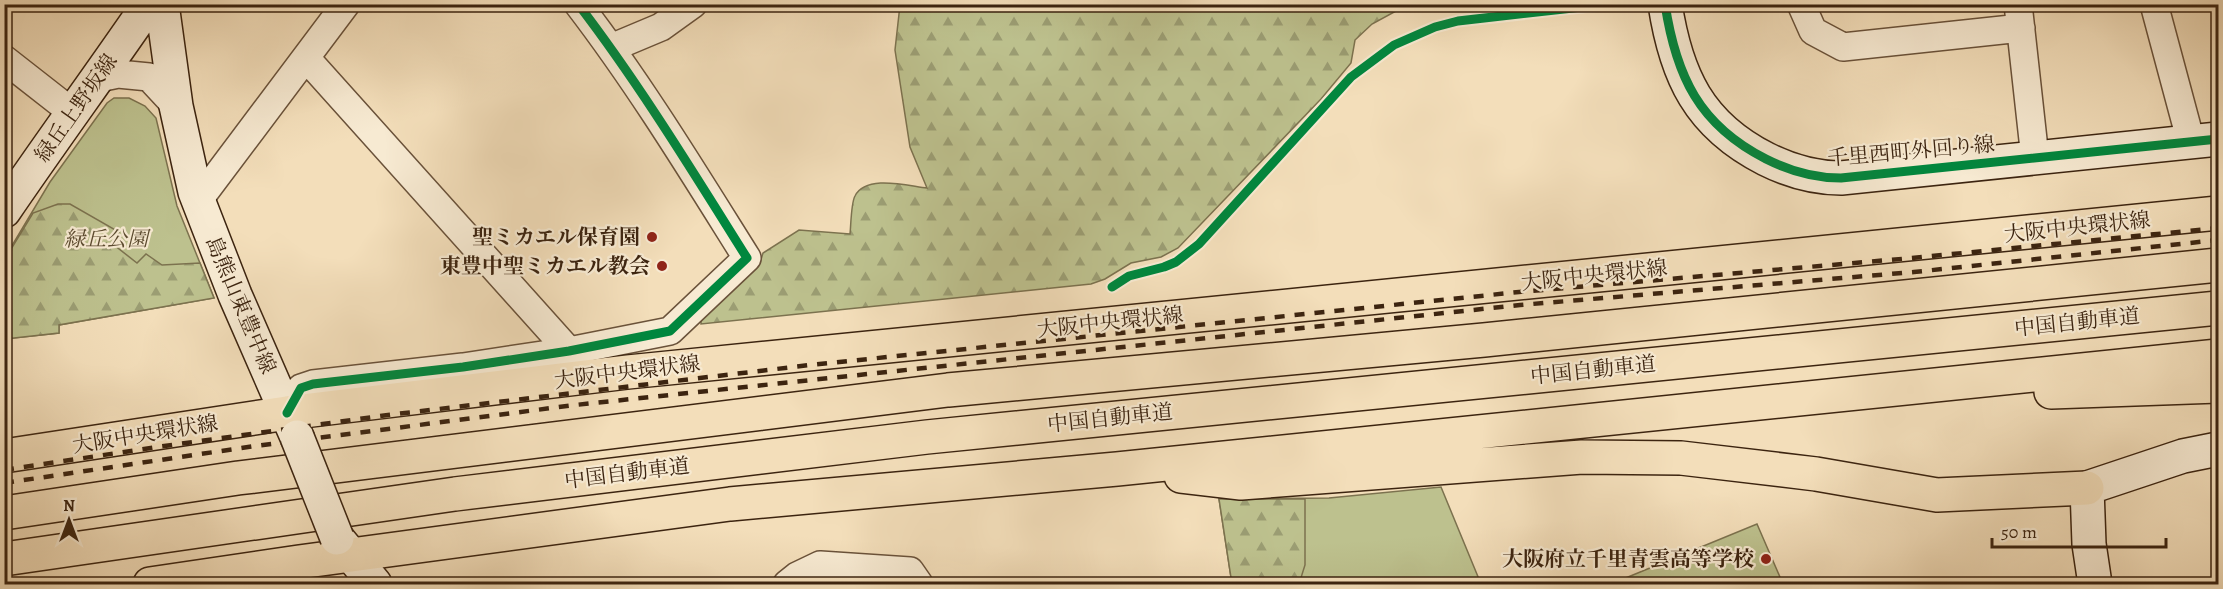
<svg xmlns="http://www.w3.org/2000/svg" width="2223" height="589" font-family="Alegreya,'Noto Serif JP',serif">
  <style>
    .green { fill: #bdc18e; stroke: #7c724f; stroke-width: 1.5 }
    .forest { fill: url(#forest-firs); stroke: #7c724f; stroke-width: 1.5 }
    .lines { fill: none; stroke-linecap: round; stroke-linejoin: round }
    .street-casing { stroke: #6a523a; stroke-width: 30 }
    .secondary-casing { stroke: #3c2410; stroke-width: 36 }
    .primary-casing { stroke: #3c2410; stroke-width: 36 }
    .highway-casing { stroke: #3c2410; stroke-width: 36 }
    .street { stroke: #f7ead2; stroke-width: 27 }
    .secondary { stroke: #f7ead2; stroke-width: 33 }
    .primary { stroke: #f3deba; stroke-width: 33 }
    .highway { stroke: #f3deba; stroke-width: 33 }
    .rail { stroke: #3c2410; stroke-width: 4.5; stroke-dasharray: 10 10; stroke-linecap: butt }
    .secondary-bridge-casing { stroke: #3c2410; stroke-width: 36; stroke-linecap: butt }
    .secondary-bridge { stroke: #f7ead2; stroke-width: 33 }
    .cycleway-casing { stroke: #f7ead2; stroke-width: 13 }
    .cycleway { stroke: #00873e; stroke-width: 9 }
    .poi-dot { fill: #8f2418; stroke: #f7ead2; stroke-width: 2 }
    .labels { text-anchor: middle; dominant-baseline: central; stroke-width: 4.5; stroke-linejoin: round; paint-order: stroke }
    .street-label { font-size: 21px; fill: #3c2410; stroke: #f7ead2 }
    .poi-label { font-size: 21px; font-weight: bold; fill: #3c2410; stroke: #f7ead2; text-anchor: end }
    .park-label { font-size: 21px; font-style: italic; fill: #5c4b30; stroke: #f7ead2 }
  </style>
  <defs>
    <pattern id="forest-firs" width="22" height="20" patternUnits="userSpaceOnUse" patternTransform="scale(1.5)"><rect width="22" height="20" fill="#bdc18e"/><path d="M5 1l3.5 6h-7zM16 11l3.5 6h-7z" fill="#9b9d73"/></pattern>
  </defs>
  <rect width="100%" height="100%" fill="#f3deba"/>
  <filter id="stains"><feTurbulence type="fractalNoise" baseFrequency=".00333" numOctaves="4"/><feColorMatrix values="0 0 0 0 .2 0 0 0 0 .09 0 0 0 0 .02 0 0 0 .5 -.17"/></filter>
  <radialGradient id="worn" r=".72"><stop offset=".6" stop-color="#630" stop-opacity="0"/><stop offset="1" stop-color="#630" stop-opacity=".3"/></radialGradient>
  <path class="green" d="M114,98H129L145,106L156,118L177,206L214,298L59,325V333L5,339L4,259L50,182L107,103Z
    M1441,487L1481,584H1232L1219,499L1329,498Z
    M1757,524L1783,584H1611Z"/>
  <path class="forest" d="M900,5H1407L1372,24L1355,40L1351,63L1321,99L1178,248L1161,257L1131,263L1105,279L1091,284L701,324V318L760,263L763,253L799,230L850,234C851,225 851,203 855,196C866,174 908,186 927,188L910,147L895,50Z
    M58,204H70L119,232L114,245L137,263L146,254L162,265L200,263L214,298L59,325V333L5,339V259L33,213Z
    M1219,499H1305V565L1299,584H1232Z"/>
  <g class="lines">
    <defs>
      <path id="street" d="M1801,4L1813,31L1843,47L2021,28
        M2018,4L2035,158
        M2154,4L2191,142
        M611,48L661,27L693,4
        M306,58L569,351
        M4,59L73,113
        M99,78L118,74L149,77L176,106
        M198,201L346,4
        M287,413L301,388L313,384L463,367L569,351L670,331L747,258C693,172 640,85 578,4
        M787,584L797,576L820,565L910,571L919,584"/>
      <path id="secondary" d="M162,4L176,106L195,192L235,295L297,437
        M1665,4C1676,76 1699,125 1766,159C1790,171 1814,178 1841,178L2218,139
        M4,211C51,142 101,74 149,4
        M337,538L375,584
        M2095,584L2089,544L2087,488L2183,456L2218,449"/>
      <path id="primary" d="M2051,392L2218,386
        M4,456L287,413L628,372L2218,213
        M1181,476L1241,483L1582,457L1681,458L1816,474L1937,495L2087,488
        M150,584L299,562L730,504L1117,469L2218,356"/>
      <path id="highway" d="M4,513L238,478L948,390L1484,340L2218,265
        M4,559L455,494L927,437L2218,308"/>
    </defs>
    <use href="#street" class="street-casing"/>
    <use href="#secondary" class="secondary-casing"/>
    <use href="#primary" class="primary-casing"/>
    <use href="#highway" class="highway-casing"/>
    <use href="#street" class="street"/>
    <use href="#secondary" class="secondary"/>
    <use href="#primary" class="primary"/>
    <use href="#highway" class="highway"/>
    <path class="rail" d="M4,470L157,447L388,415L810,365L1519,292L1912,258L2218,228
      M4,483L255,446L575,405L1520,305L1914,272L2218,240"/>
    <defs>
      <path id="secondary-bridge" d="M297,437L337,538"/>
    </defs>
    <use href="#secondary-bridge" class="secondary-bridge-casing"/>
    <use href="#secondary-bridge" class="secondary-bridge"/>
    <defs>
      <path id="cycleway" d="M1665,4C1676,76 1699,125 1766,159C1790,171 1814,178 1841,178L2218,139
        M1112,287L1129,276L1164,267L1176,262L1199,244L1351,77L1394,45L1435,27L1458,21L1609,4
        M287,413L301,388L313,384L463,367L569,351L670,331L747,258C693,172 640,85 578,4"/>
    </defs>
    <use href="#cycleway" class="cycleway-casing"/>
    <use href="#cycleway" class="cycleway"/>
  </g>
  <g class="poi-dot">
    <circle cx="652" cy="237" r="6"/>
    <circle cx="662" cy="266" r="6"/>
    <circle cx="1766" cy="559" r="6"/>
  </g>
  <g class="labels">
    <g class="street-label">
      <text transform="translate(76 108) rotate(-55)">緑丘上野坂線</text>
      <text transform="translate(1911 151) rotate(-5)">千里西町外回り線</text>
      <text transform="translate(2077 227) rotate(-6)">大阪中央環状線</text>
      <text transform="translate(1594 275) rotate(-6)">大阪中央環状線</text>
      <text transform="translate(241 305) rotate(67)">島熊山東豊中線</text>
      <text transform="translate(1110 322) rotate(-6)">大阪中央環状線</text>
      <text transform="translate(2077 322) rotate(-6)">中国自動車道</text>
      <text transform="translate(1593 370) rotate(-6)">中国自動車道</text>
      <text transform="translate(627 372) rotate(-7)">大阪中央環状線</text>
      <text transform="translate(1110 418) rotate(-6)">中国自動車道</text>
      <text transform="translate(145 434) rotate(-9)">大阪中央環状線</text>
      <text transform="translate(627 473) rotate(-7)">中国自動車道</text>
    </g>
    <g class="poi-label">
      <text x="640" y="237">聖ミカエル保育園</text>
      <text x="650" y="266">東豊中聖ミカエル教会</text>
      <text x="1754" y="559">大阪府立千里青雲高等学校</text>
    </g>
    <g class="park-label">
      <text x="106" y="239">緑丘公園</text>
    </g>
  </g>
  <rect width="2223" height="589" fill="none" stroke="#f3deba" stroke-width="24"/>
  <rect x="6" y="6" width="2211" height="577" fill="none" stroke="#3c2410" stroke-width="3"/>
  <rect x="12" y="12" width="2199" height="565" fill="none" stroke="#3c2410" stroke-width="1.5"/>
  <g transform="translate(69 520)" stroke="#f7ead2" stroke-width="4.5" paint-order="stroke">
  <path d="M0-4.5L10 22L0 15L-10 22Z" fill="#3c2410"/>
  <text y="-9" font-size="16" font-weight="bold" text-anchor="middle" fill="#3c2410">N</text>
  </g>
  <path d="M1992 538v9h174v-9" fill="none" stroke="#3c2410" stroke-width="3"/>
  <text x="2001" y="538" font-size="18" fill="#3c2410" stroke="#f7ead2" stroke-width="4.5" paint-order="stroke">50 m</text>
  <rect width="100%" height="100%" filter="url(#stains)"/>
  <rect width="100%" height="100%" fill="url(#worn)"/>
</svg>
